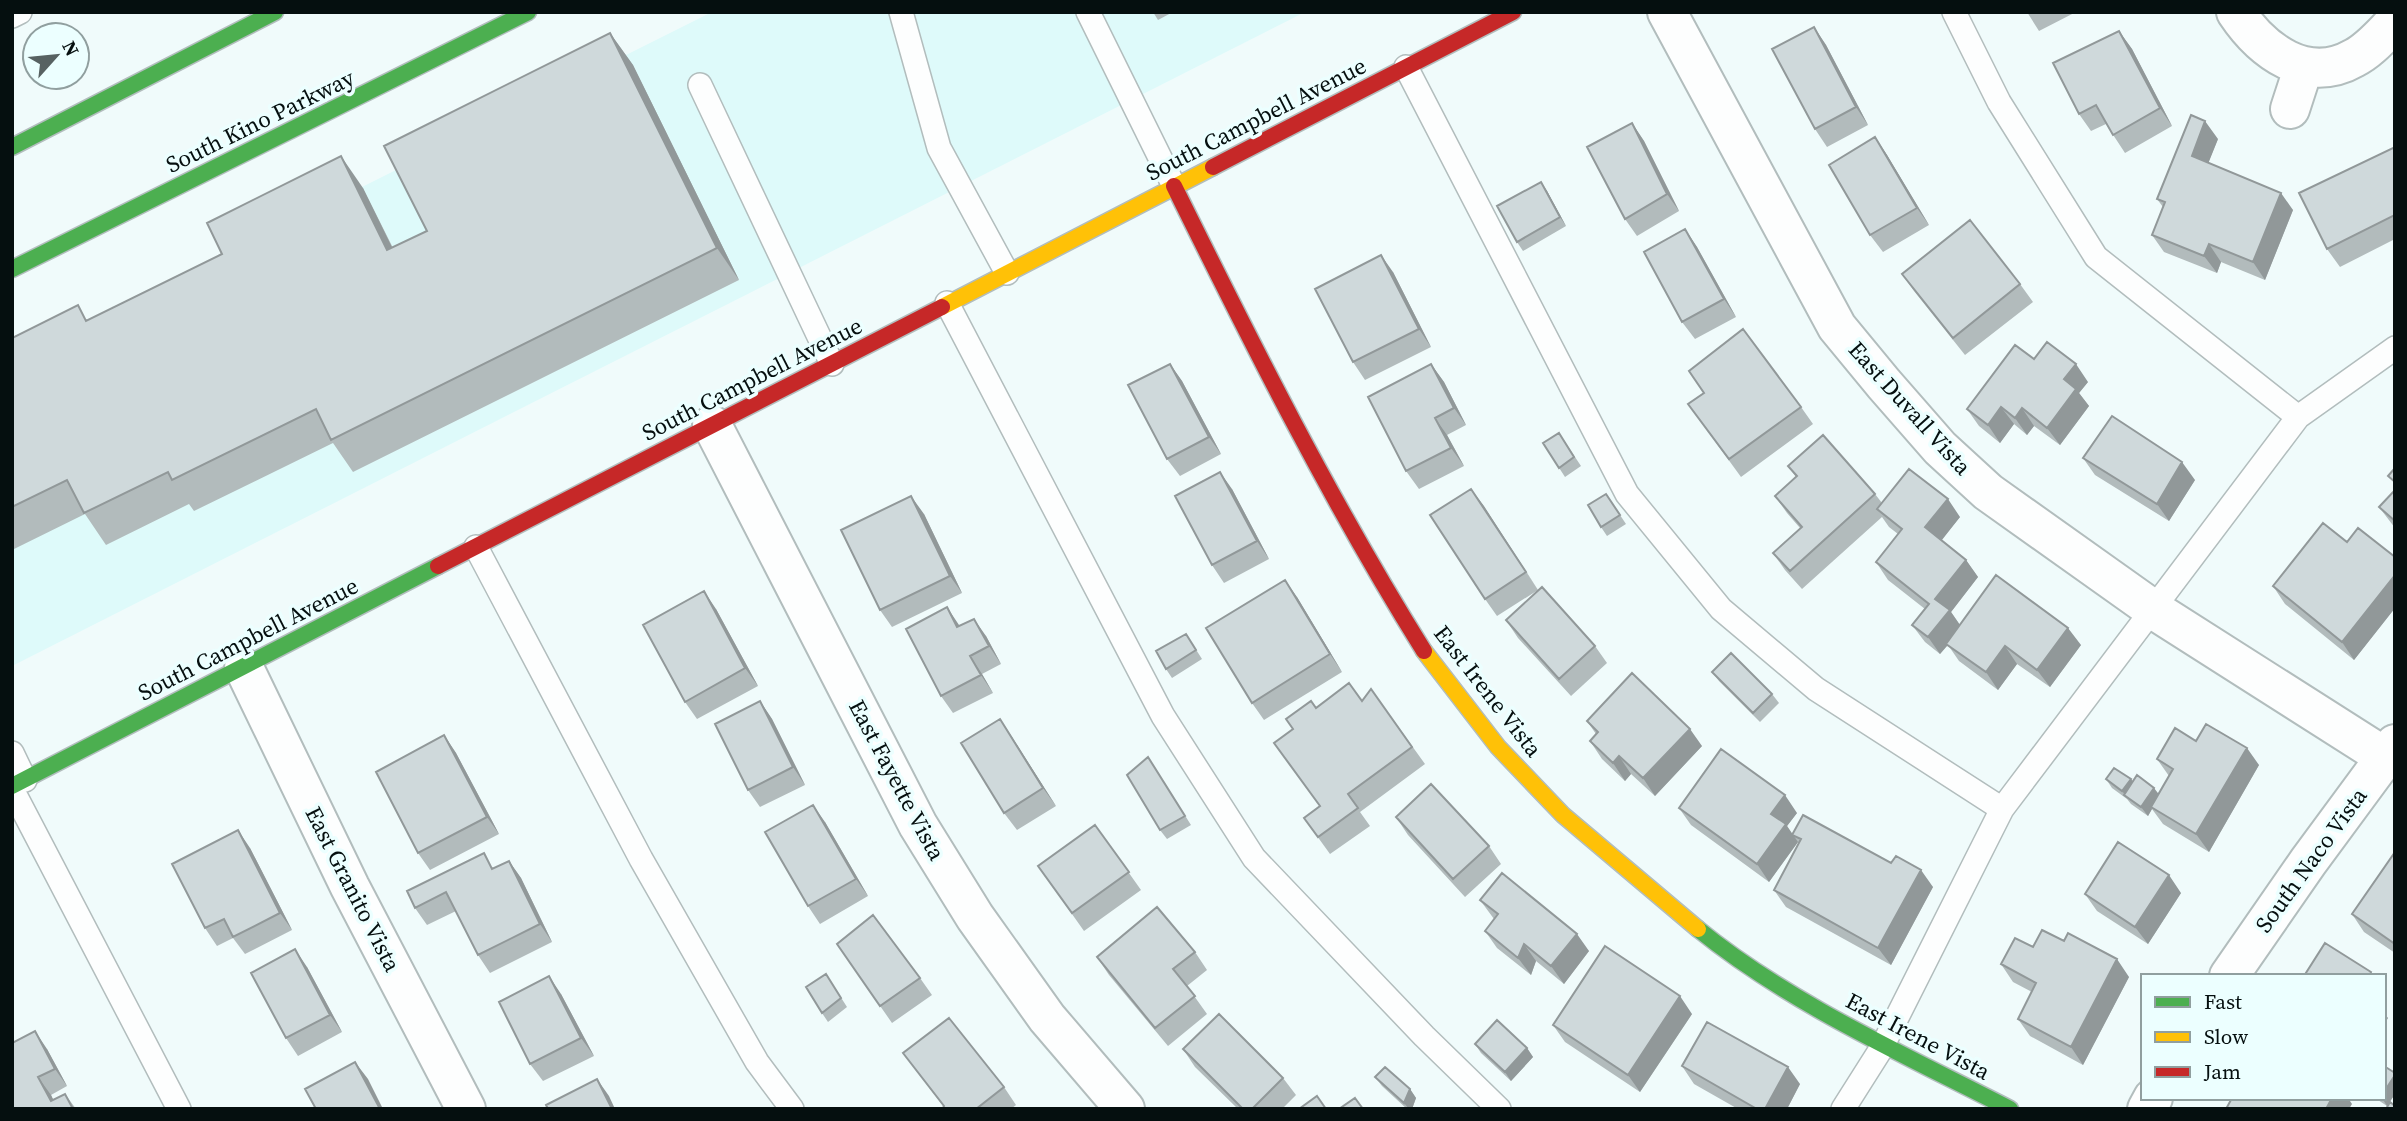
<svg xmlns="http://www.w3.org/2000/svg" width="2407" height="1121" font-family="'Source Serif 4',serif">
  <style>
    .built { fill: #defafa }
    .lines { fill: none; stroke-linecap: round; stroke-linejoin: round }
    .lane-casing { stroke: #b2bdbd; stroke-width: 26 }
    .street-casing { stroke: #b2bdbd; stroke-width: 42 }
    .fast-casing { stroke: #b2bdbd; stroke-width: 19 }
    .slow-casing { stroke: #b2bdbd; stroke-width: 19 }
    .jam-casing { stroke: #b2bdbd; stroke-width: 19 }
    .lane { stroke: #fdfefe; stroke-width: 23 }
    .street { stroke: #fdfefe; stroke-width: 38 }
    .fast { stroke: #4caf50; stroke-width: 16 }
    .slow { stroke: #ffc107; stroke-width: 16 }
    .jam { stroke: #c62828; stroke-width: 16 }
    .wall { fill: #b2bbbc }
    .shaded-wall { fill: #919899 }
    .building { fill: #cfd9db; stroke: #919899; stroke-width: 2 }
    .labels { text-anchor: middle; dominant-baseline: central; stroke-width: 7; stroke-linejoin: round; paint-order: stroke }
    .street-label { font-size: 23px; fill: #050f0f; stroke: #ecffff }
  </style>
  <rect width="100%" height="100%" fill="#f0fbfb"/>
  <path class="built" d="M712,12H1305L12,666V362Z"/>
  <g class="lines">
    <defs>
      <path id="lane" d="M901,12L939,148L1007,273
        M1088,12L1174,186
        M1954,12L1999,102L2096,257L2298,417
        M12,16L20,12
        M1406,67L1627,494L1721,609L1816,689L2002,809
        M700,85L832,364
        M947,303L1163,716L1254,858L1424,1036L1499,1109
        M476,547L641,859L757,1062L792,1109
        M12,753L25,780
        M12,789L179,1109
        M1843,1109L1881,1049L2002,809L2298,417L2395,348"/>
      <path id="street" d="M1667,12L1837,327L1884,384L1940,448L1988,492L2154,610L2385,757
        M2236,12C2262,51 2307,85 2354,58C2370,50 2382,35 2395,22
        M2290,109L2304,66
        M712,425L918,825L975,917L1047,1018L1125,1109
        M244,668L350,887L466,1109
        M2229,976L2308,862L2395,744
        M2147,1109L2153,1098"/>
      <path id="fast" d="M12,147L275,12
        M12,269L528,12
        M12,786L438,566
        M1698,929C1789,1003 1905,1055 2010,1109"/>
      <path id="slow" d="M942,307L1213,167
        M1424,651L1498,747L1563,815L1698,929"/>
      <path id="jam" d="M1213,167L1513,12
        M1174,186C1252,344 1331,502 1424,651
        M438,566L942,307"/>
    </defs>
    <use href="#lane" class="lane-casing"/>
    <use href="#street" class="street-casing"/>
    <use href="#fast" class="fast-casing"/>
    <use href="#slow" class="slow-casing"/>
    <use href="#jam" class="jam-casing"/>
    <use href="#lane" class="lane"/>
    <use href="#street" class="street"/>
    <use href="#fast" class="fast"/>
    <use href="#slow" class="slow"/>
    <use href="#jam" class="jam"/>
  </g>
  <path class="wall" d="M1153,12H1173L1158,20Z
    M2027,12H2076L2039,31Z
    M1814,27L1826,45L1868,125L1827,147L1815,129Z
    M2119,31L2132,49L2172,126L2125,153L2106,124L2091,131L2079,114Z
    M610,33L633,65L739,280L353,472L333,443L194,511L189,504L106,545L85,514L12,550V338L88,320L222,254L363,188L393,248L427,231Z
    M1632,123L1644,141L1679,211L1637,236L1625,219Z
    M1875,137L1887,155L1929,225L1883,252L1870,235Z
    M2218,139L2208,163L2293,210L2265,280L2221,262L2217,273L2164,252L2152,235L2163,207L2157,199Z
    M2395,147V239L2340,267L2327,249Z
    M1541,182L1547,191L1566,226L1523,251L1517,242Z
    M1685,229L1697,247L1736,317L1695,339L1682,322Z
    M1393,272L1431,347L1365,380L1353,362Z
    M1902,274L2020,284L2033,302L1965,355L1914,291Z
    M1170,364L1182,381L1221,454L1180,476L1167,459Z
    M1431,364L1444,382L1466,425L1447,435L1464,466L1419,489L1406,471Z
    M2088,382L2079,393L2089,406L2060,445L2034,426L2027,435L2014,424L2000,443L1979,426L1967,409Z
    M1704,393L1801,407L1813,424L1741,477L1701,422Z
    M1559,433L1581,466L1565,477L1543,443Z
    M2083,458L2195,480L2169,521L2095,475Z
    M1788,466L1875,494L1882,503L1960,517L1941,540L1966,560L1978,577L1951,612L1960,625L2081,645L2050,687L2017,664L1998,690L1959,661L1948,645L1940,654L1925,642L1912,625L1925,609L1888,580L1876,562L1898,534L1889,527L1882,517L1802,589L1785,570L1773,553L1800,528L1787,513L1775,496L1796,477Z
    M1232,489L1269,559L1224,583L1212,565Z
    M1471,489L1538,590L1497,616L1485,599Z
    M2395,490V528L2379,507Z
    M1606,494L1626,524L1607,536L1601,527Z
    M924,514L962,593L892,627L880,610Z
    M2347,542L2395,557V608L2354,660L2285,604L2273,586Z
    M1297,597L1342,672L1264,720L1252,703Z
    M716,609L758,686L697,719L685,702Z
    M1506,620L1595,646L1607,663L1571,696L1518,638Z
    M960,626L986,636L1001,664L982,674L993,693L953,713L941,696Z
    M1186,634L1202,659L1172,678L1166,669Z
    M1712,672L1772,694L1779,703L1760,722L1719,681Z
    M1371,689L1425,764L1360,812L1370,826L1330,854L1304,818L1320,807L1293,729L1316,708L1362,701Z
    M760,701L772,719L805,785L760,807L748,790Z
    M1000,719L1056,806L1017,830L1004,813Z
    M1587,721L1702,746L1655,796L1631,774L1625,781L1602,759L1590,741L1596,734Z
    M444,735L456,753L499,834L430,870L418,853Z
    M2196,741L2259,765L2209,852L2163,824L2152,809L2148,816L2131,804L2127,799L2112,788L2106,779H2131L2133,782L2159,794L2169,776L2157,759Z
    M1148,757L1191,825L1167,839L1160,830Z
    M1679,808L1797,813L1787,826L1792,834L1933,887L1891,965L1786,907L1774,890L1799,844L1798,842L1769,882L1691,825Z
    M1396,817L1489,846L1501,864L1465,897L1408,835Z
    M825,822L868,896L820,924L808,906Z
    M1095,825L1141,890L1084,931L1038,866Z
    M250,848L292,930L245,954L233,938L217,946L205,928Z
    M2395,852V953L2364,932L2352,914Z
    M509,861L521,878L552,942L490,973L478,955L456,911L427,925L415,908Z
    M2181,893L2148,944L2097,911L2085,894Z
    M1480,900L1589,951L1564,984L1536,961L1531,975L1497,948L1485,931L1494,919Z
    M837,944L920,978L932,995L892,1023Z
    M2033,947L2129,977L2083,1065L2030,1036L2018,1019L2032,992L2013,982L2001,964Z
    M1195,952L1207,970L1187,986L1207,1014L1168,1046L1109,975L1097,957Z
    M307,967L342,1032L298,1056L286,1038Z
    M826,974L847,1007L828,1022L822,1013Z
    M561,994L594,1056L543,1081L530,1064Z
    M1692,1014L1640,1092L1565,1042L1553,1025Z
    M1475,1044L1527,1048L1533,1057L1511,1081L1481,1053Z
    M47,1049L67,1086L51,1095L53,1100L65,1094L76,1109H12Z
    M1183,1049L1283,1078L1296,1095L1282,1109H1238L1195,1067Z
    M903,1053L1004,1087L1016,1105L1011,1109H942L944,1107Z
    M1682,1066L1800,1084L1787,1109H1738L1694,1084Z
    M2395,1073V1094L2387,1106L2375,1098H2384Z
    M1375,1077L1410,1089L1416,1098L1412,1109H1407L1382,1086Z"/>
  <path class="shaded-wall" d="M1814,27L1826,45L1868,125L1856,107Z
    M2119,31L2132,49L2172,126L2160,108Z
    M610,33L633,65L739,280L717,248Z
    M2205,121L2218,139L2204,174L2192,156Z
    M1632,123L1644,141L1679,211L1667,194Z
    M1875,137L1887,155L1929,225L1917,208Z
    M341,156L363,188L409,282L387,250Z
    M1541,182L1547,191L1566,226L1560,217Z
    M2281,193L2293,210L2265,280L2253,262Z
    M1685,229L1697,247L1736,317L1724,299Z
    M2209,244L2221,262L2217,273L2204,256Z
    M1381,255L1393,272L1431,347L1419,329Z
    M1170,364L1182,381L1221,454L1209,437Z
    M1431,364L1444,382L1466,425L1454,408Z
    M2076,364L2088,382L2079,393L2089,406L2060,445L2047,428L2064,379Z
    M2001,407L2014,424L2000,443L1988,425Z
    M2022,408L2034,426L2027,435L2015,418Z
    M1435,418L1447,435L1464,466L1451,448Z
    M2182,462L2195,480L2169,521L2157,504Z
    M1220,472L1232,489L1269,559L1257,541Z
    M1471,489L1484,506L1538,590L1526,572Z
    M911,496L924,514L962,593L950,576Z
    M1948,499L1960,517L1938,545L1925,527Z
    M1966,560L1978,577L1951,612L1962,628L1940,654L1928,637L1935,599Z
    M2395,575V608L2354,660L2342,642Z
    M1285,580L1297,597L1342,672L1330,654Z
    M704,591L716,609L758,686L745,668Z
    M947,607L959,625L970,644L957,627Z
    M974,619L986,636L1001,664L989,646Z
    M2068,628L2081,645L2050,687L2037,670Z
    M2005,646L2017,664L1998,690L1986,672Z
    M970,656L982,674L993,693L981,675Z
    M760,701L772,719L805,785L793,767Z
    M1000,719L1012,737L1056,806L1043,788Z
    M1690,729L1702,746L1655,796L1643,778Z
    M444,735L456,753L499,834L487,817Z
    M2247,748L2259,765L2209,852L2196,834Z
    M1619,756L1631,774L1625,781L1613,763Z
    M2131,779L2137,788L2126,796L2122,791Z
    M2154,788L2161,797L2151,807L2152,809L2148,816L2141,807Z
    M1785,795L1797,813L1787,826L1798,842L1769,882L1757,864L1771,814Z
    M813,805L825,822L868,896L856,879Z
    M238,830L250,848L292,930L280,913Z
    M509,861L521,878L552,942L540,924Z
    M1921,870L1933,887L1891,965L1878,948Z
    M2169,875L2181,893L2148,944L2135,927Z
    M1577,934L1589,951L1564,984L1551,966Z
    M1524,944L1536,961L1531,975L1518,958Z
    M295,949L307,967L342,1032L330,1015Z
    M2117,959L2129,977L2083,1065L2071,1047Z
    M549,976L561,994L594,1056L581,1038Z
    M1680,996L1692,1014L1640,1092L1628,1075Z
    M2384,1013L2388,1018L2384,1025Z
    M35,1031L47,1049L67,1086L55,1069Z
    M1527,1048L1533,1057L1511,1081L1505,1072Z
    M355,1062L368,1079L383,1109H380Z
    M1788,1067L1800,1084L1787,1109H1765Z
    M2395,1075V1094L2387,1106L2382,1098H2384V1092Z
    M38,1077L51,1095L58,1109L51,1101Z
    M597,1079L609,1096L615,1109H612Z
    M1410,1089L1416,1098L1412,1109H1409L1404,1103Z
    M2332,1098H2348L2352,1104L2349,1109H2326Z"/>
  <path class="building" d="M1814,27L1856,107L1815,129L1772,49Z
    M2119,31L2160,108L2113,135L2096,105L2079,114L2053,63Z
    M610,33L717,248L331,440L316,409L172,480L168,472L84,513L67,480L12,507V338L78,305L86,321L222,254L207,223L341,156L387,250L427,231L384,146Z
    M2191,115L2205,121L2192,156L2281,193L2253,262L2209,244L2204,256L2152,235L2165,202L2157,199Z
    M1632,123L1667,194L1625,219L1587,147Z
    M1875,137L1917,208L1870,235L1829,165Z
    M2395,147V215L2327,249L2299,193Z
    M1541,182L1560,217L1517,242L1497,206Z
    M1970,220L2020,284L1953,338L1902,274Z
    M1685,229L1724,299L1682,322L1644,252Z
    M1381,255L1419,329L1353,362L1315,289Z
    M1743,329L1801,407L1729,459L1688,404L1704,393L1689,371Z
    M2047,342L2076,364L2064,379L2076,389L2047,428L2022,408L2015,418L2001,407L1988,425L1967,409L2015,345L2034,359Z
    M1170,364L1209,437L1167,459L1128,385Z
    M1431,364L1454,408L1435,418L1451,448L1406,471L1368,397Z
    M2112,416L2182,462L2157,504L2083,458Z
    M1559,433L1574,457L1559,468L1543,443Z
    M1823,435L1875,494L1790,571L1773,553L1802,527L1775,496L1797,476L1788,466Z
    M2395,468V482L2388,476Z
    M1909,469L1948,499L1925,527L1966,560L1935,599L1950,610L1928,637L1912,625L1929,604L1876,562L1902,529L1877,509Z
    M1220,472L1257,541L1212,565L1175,496Z
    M1471,489L1526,572L1485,599L1430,515Z
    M2395,490V521L2379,507Z
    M1606,494L1620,515L1601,527L1588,505Z
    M911,496L950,576L880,610L841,530Z
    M2323,523L2347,542L2358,528L2395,557V575L2342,642L2273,586Z
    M1996,575L2068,628L2037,670L2005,646L1986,672L1946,644Z
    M1285,580L1330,654L1252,703L1206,628Z
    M1542,587L1595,646L1559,679L1506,620Z
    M704,591L745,668L685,702L643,625Z
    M947,607L957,627L974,619L989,646L970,656L981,675L941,696L906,629Z
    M1186,634L1196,650L1166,669L1156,651Z
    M1731,653L1772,694L1753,713L1712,672Z
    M1632,673L1690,729L1643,778L1619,756L1613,763L1590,741L1598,732L1587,721Z
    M1349,683L1362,701L1371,689L1412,747L1348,794L1358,808L1318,837L1304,818L1320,806L1274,743L1293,729L1286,719L1311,701L1316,708Z
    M760,701L793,767L748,790L715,724Z
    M1000,719L1043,788L1004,813L961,743Z
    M2206,724L2247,748L2196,834L2151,807L2173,769L2157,759L2175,728L2196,741Z
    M444,735L487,817L418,853L376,772Z
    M1721,749L1785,795L1771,814L1786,824L1757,864L1679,808Z
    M1148,757L1185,816L1160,830L1127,775Z
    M2114,768L2131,779L2122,791L2106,779Z
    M2137,775L2154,788L2141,807L2124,795Z
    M1431,784L1489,846L1453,879L1396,817Z
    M813,805L856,879L808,906L765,832Z
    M1803,815L1891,863L1896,856L1921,870L1878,948L1774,890L1801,839L1792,835Z
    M1095,825L1129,872L1072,913L1038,866Z
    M238,830L280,913L233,937L224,919L205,928L172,864Z
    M2118,842L2169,875L2135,927L2085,894Z
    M2395,852V944L2352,914Z
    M484,853L492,869L509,861L540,924L478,955L446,892L415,908L407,891Z
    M1502,873L1577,934L1551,966L1524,944L1518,958L1485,931L1498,914L1480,900Z
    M1157,907L1195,952L1173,969L1195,996L1155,1028L1097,957Z
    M873,915L920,978L880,1006L837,944Z
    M2042,930L2064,941L2068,933L2117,959L2071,1047L2018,1019L2036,983L2001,964L2015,938L2033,947Z
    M2325,943L2371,972L2369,976H2304Z
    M1605,946L1680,996L1628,1075L1553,1025Z
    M295,949L330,1015L286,1038L251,973Z
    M826,974L841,998L822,1013L806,987Z
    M549,976L581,1038L530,1064L499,1002Z
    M1219,1014L1283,1078L1252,1109H1243L1183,1049Z
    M949,1018L1004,1087L976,1109H942L944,1106L903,1053Z
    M1497,1020L1527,1048L1505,1072L1475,1044Z
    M1707,1022L1788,1067L1765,1109H1757L1682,1066Z
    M35,1031L55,1069L38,1077L51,1101L65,1094L73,1109H12V1043Z
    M355,1062L380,1109H316L305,1089Z
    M2384,1066L2395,1073V1075L2384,1092Z
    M1385,1067L1410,1089L1404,1103L1375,1077Z
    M597,1079L612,1109H548L546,1105Z
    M1317,1096L1326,1109H1299Z
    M1355,1098L1363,1109H1339Z
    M2232,1098H2332L2326,1109H2226Z
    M2390,1102L2395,1106V1109H2386Z"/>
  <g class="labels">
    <g class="street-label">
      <text transform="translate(1256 119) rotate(-27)">South Campbell Avenue</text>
      <text transform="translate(260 121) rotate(-26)">South Kino Parkway</text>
      <text transform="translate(752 379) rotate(-27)">South Campbell Avenue</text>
      <text transform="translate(1910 408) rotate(48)">East Duvall Vista</text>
      <text transform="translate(248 639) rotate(-27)">South Campbell Avenue</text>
      <text transform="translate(1488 691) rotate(52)">East Irene Vista</text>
      <text transform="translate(897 780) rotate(62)">East Fayette Vista</text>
      <text transform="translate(2311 860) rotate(-54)">South Naco Vista</text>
      <text transform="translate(353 889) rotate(63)">East Granito Vista</text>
      <text transform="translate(1918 1036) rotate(28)">East Irene Vista</text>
    </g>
  </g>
  <rect width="2407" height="1121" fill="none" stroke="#050f0f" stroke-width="28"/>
  <rect x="2141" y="974" width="245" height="126" fill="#ecffff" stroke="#909f9f" stroke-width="2"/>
  <rect x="2155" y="997" width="35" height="10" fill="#4caf50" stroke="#909f9f" stroke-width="2"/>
  <text x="2204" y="1009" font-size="21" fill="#050f0f">Fast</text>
  <rect x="2155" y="1032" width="35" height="10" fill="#ffc107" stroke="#909f9f" stroke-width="2"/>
  <text x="2204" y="1044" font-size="21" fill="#050f0f">Slow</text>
  <rect x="2155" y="1067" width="35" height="10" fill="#c62828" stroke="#909f9f" stroke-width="2"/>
  <text x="2204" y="1079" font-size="21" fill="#050f0f">Jam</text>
  <g transform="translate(56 56) rotate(63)"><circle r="33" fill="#ecffff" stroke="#909f9f" stroke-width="2"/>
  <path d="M0-5L12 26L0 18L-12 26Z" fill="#576262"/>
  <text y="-10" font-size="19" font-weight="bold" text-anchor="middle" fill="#050f0f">N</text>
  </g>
</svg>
